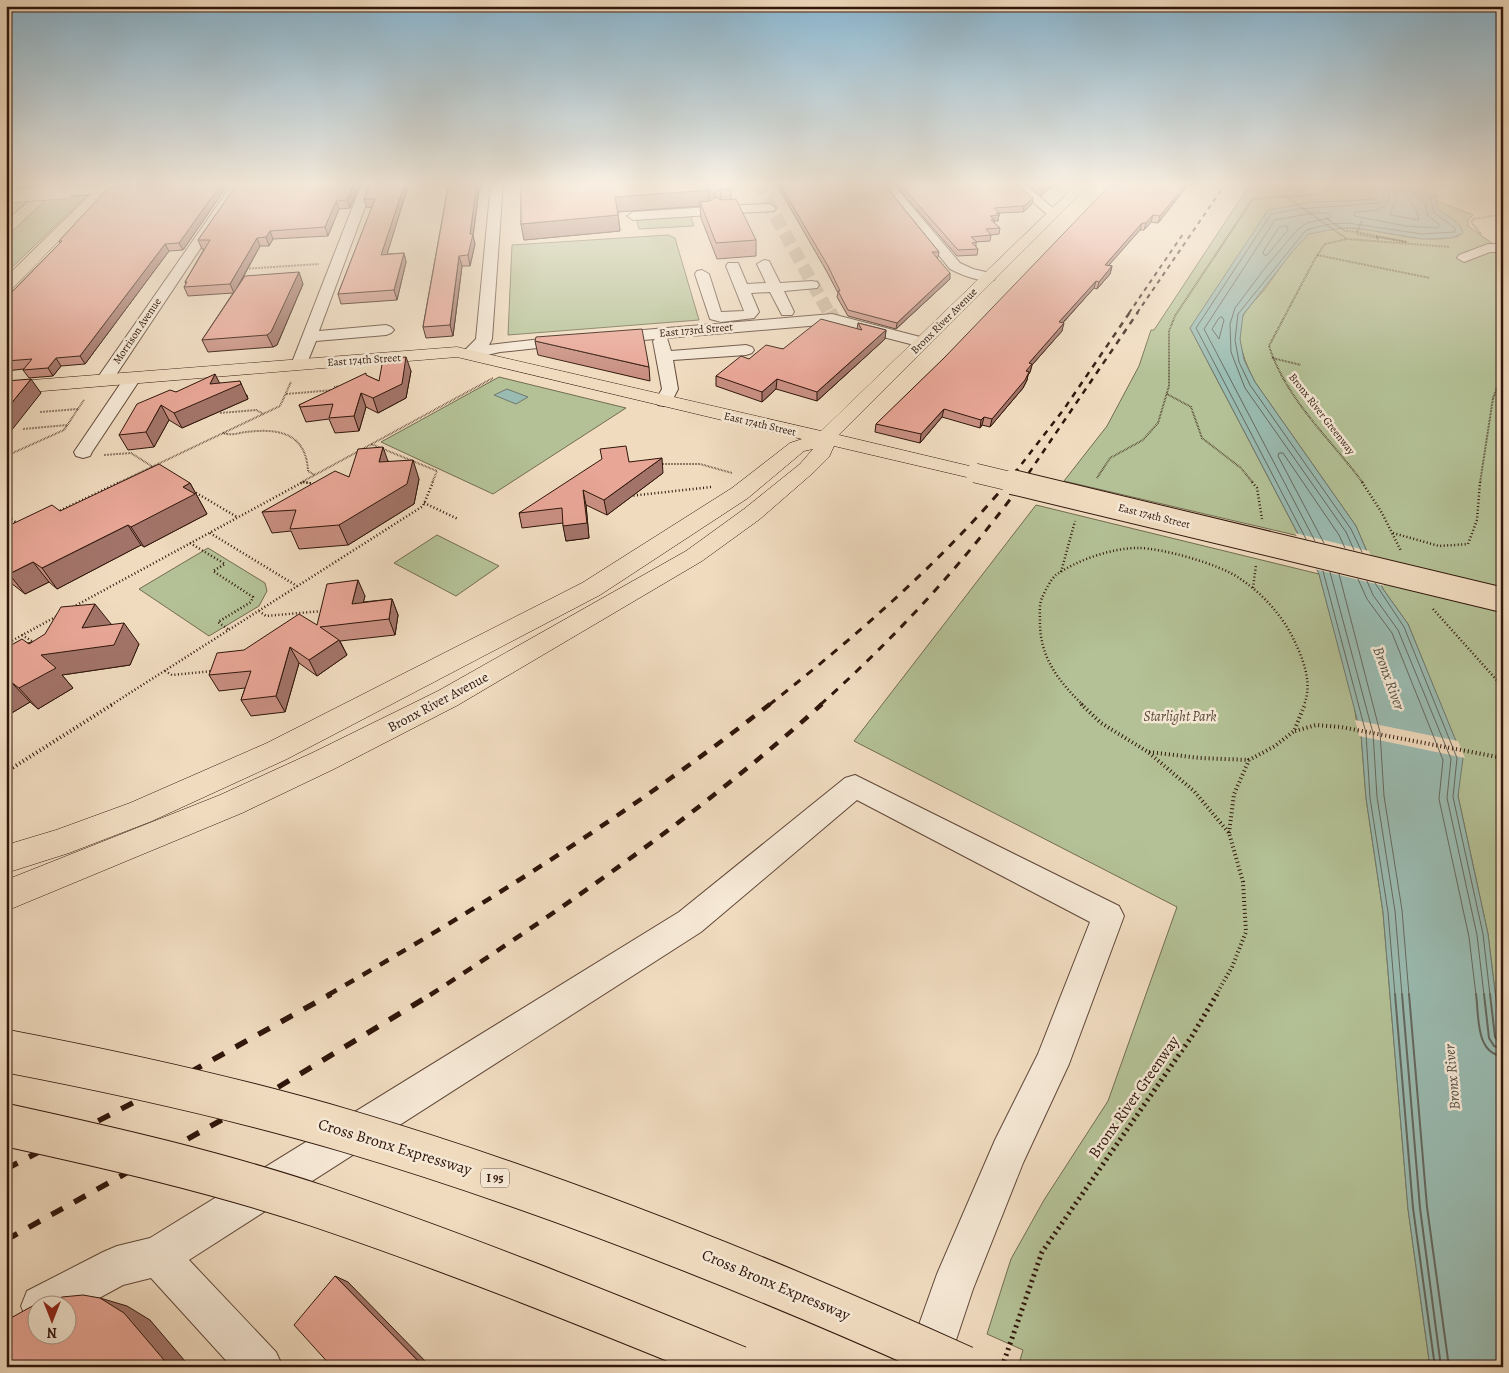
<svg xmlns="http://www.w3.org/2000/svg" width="1509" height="1373" font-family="Alegreya,serif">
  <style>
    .green { fill: #b4c196; stroke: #726c50 }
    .water { fill: #9abbb1; stroke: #70796f }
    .pier { fill: #f0dbbf }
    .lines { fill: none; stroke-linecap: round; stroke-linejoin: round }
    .shore-far1 { stroke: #65685e; stroke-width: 1 }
    .shore { stroke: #65685e; stroke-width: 2 }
    .minor-tunnel-far1 { stroke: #cab49b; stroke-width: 13; stroke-dasharray: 13 6; stroke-linecap: butt }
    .minor-tunnel { stroke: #cab49b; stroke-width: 17; stroke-dasharray: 17 9; stroke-linecap: butt }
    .minor-casing { stroke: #604738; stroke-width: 2 }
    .major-casing { stroke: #30160b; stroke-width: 1 }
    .highway-casing { stroke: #30160b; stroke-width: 1 }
    .path-far3 { stroke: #30160b; stroke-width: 2; stroke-dasharray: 0.5 1; stroke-linecap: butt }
    .path-far2 { stroke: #30160b; stroke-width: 2.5; stroke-dasharray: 1 2.5; stroke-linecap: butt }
    .path-far1 { stroke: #30160b; stroke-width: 4; stroke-dasharray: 1 3; stroke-linecap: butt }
    .path { stroke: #30160b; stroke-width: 5; stroke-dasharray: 2 4; stroke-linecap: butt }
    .minor { fill: #f5e8d5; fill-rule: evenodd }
    .major { fill: #f0dbbf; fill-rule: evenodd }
    .highway { fill: #f0dbbf; fill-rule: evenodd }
    .rail-far4 { stroke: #30160b; stroke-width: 2; stroke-dasharray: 4.5 4.5; stroke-linecap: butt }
    .rail-far3 { stroke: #30160b; stroke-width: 2.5; stroke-dasharray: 6 6; stroke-linecap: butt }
    .rail-far2 { stroke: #30160b; stroke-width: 3; stroke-dasharray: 8 8; stroke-linecap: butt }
    .rail-far1 { stroke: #30160b; stroke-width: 4.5; stroke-dasharray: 10 10; stroke-linecap: butt }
    .rail { stroke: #30160b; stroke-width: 5.5; stroke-dasharray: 13 13; stroke-linecap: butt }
    .minor-bridge-casing { stroke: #604738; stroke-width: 14; stroke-linecap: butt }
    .major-bridge-far1-casing { stroke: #30160b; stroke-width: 20; stroke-linecap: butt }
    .major-bridge-casing { stroke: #30160b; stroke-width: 26; stroke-linecap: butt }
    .highway-bridge-casing { stroke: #30160b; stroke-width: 44; stroke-linecap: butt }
    .minor-bridge { stroke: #f5e8d5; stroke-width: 13 }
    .major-bridge-far1 { stroke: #f0dbbf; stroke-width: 19 }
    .major-bridge { stroke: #f0dbbf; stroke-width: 24 }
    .highway-bridge { stroke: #f0dbbf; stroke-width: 42 }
    .wall { fill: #c88f81; stroke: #30160b }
    .shaded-wall { fill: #a27469; stroke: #30160b }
    .building { fill: #e8a696; stroke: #30160b }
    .labels { text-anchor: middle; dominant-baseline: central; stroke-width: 5; stroke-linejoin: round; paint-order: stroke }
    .far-street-label { font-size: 11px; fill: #30160b; stroke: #f5e8d5 }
    .shield { fill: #f5e8d5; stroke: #6b5548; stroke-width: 1 }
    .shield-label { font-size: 12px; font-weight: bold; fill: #30160b }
    .street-label { font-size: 14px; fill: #30160b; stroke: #f5e8d5 }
    .park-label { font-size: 14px; font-style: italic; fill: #584935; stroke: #f5e8d5 }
    .water-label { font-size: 15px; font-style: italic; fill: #555045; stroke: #f5e8d5 }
    .near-street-label { font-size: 16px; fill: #30160b; stroke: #f5e8d5 }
  </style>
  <rect width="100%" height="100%" fill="#f0dbbf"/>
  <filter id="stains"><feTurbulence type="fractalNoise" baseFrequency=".004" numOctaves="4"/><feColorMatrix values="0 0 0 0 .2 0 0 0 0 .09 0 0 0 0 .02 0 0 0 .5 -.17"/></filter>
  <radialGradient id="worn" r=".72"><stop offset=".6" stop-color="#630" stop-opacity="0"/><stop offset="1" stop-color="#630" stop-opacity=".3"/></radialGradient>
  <path class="green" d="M6,183H100L6,273Z
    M1251,183H1372V188L1380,198L1352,201L1312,202L1190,328L1299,536L1064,481L1107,426L1139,366L1151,330H1154Z
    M1437,201L1473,215L1468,220V226L1503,251V1057L1488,934L1458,796L1455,740L1408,624L1383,589L1356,526L1255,382C1246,365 1232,333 1244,314C1250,305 1257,298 1264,290C1275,276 1295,243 1309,234C1313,232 1320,231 1324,230C1368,221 1414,248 1459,236L1450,217L1437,210Z
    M690,215L694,226L639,229L636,218Z
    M668,235L675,238L699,320L508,335L512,245Z
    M499,377L626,408L493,494L381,442Z
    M1036,505L1319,574L1354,703L1358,733L1361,734L1366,798L1383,912L1408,1209L1430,1367H1018L1023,1350L987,1334L1011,1259L1044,1200L1108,1101L1177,907L854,741Z
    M437,535L499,566L456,596L394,563Z
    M208,548L265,583L267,591L259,606L209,636L139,589Z"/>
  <path class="water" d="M1372,183H1418L1428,192L1438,195L1439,198L1436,200L1438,210C1446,215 1462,222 1463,233L1451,238L1422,239L1357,228H1341L1309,234L1292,252L1243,315L1240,339L1244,360L1255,382L1356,526L1383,589L1408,624L1463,758L1458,796L1488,934L1503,1057V1367H1430L1408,1209L1383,912L1366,798L1361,734L1319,574L1190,328L1268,210L1312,202L1352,201L1379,198L1372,188Z
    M507,389L528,397L516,404L494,395Z"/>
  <path class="pier" d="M1295,533L1369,551L1384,586L1314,569Z
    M1355,720L1458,741L1465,758L1359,736Z"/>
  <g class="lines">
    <path class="shore-far1" d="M1383,183L1390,195C1384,214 1372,210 1355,212L1354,216L1406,226L1438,228L1439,224L1428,216L1425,204L1411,191L1409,183
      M1392,183L1397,196L1390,215L1419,220C1417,203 1405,199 1401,183
      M1287,226L1288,230L1267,255H1264L1263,252L1279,227Z
      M1222,317L1224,320L1219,339L1212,329L1219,318Z
      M1306,539L1196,328L1271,214L1298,209L1379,203L1383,200L1384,196L1377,183
      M1315,541L1204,329L1275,220L1313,213H1329L1331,215L1330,218L1307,223L1298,229L1265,268L1235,308L1230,324L1231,352L1245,388L1346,532L1354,550
      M1324,543L1278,456L1279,453H1283L1339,535L1345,548
      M1362,552L1351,529L1250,385L1239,362L1235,340L1238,314L1306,230L1330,224L1348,223L1422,234L1455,232V228L1434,213L1431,199L1417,188L1415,183
      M1323,571L1366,733L1370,798L1388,912L1395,995
      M1330,572L1373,733L1377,797L1395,911L1402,995
      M1339,574L1380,732L1384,796L1402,910L1409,995
      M1358,579L1367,599L1392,633L1443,760L1439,799L1469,937L1476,995
      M1367,581L1373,595L1398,630L1451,759L1447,798L1477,935L1484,995
      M1375,583L1404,627L1457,758L1453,797L1483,934L1490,995"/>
    <path class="shore" d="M1395,994L1413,1208L1435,1367
      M1402,994L1420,1208L1441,1367
      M1409,994L1427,1207L1449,1367
      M1476,994C1479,1014 1475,1054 1503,1056
      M1484,994L1489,1038L1494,1046L1503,1049
      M1490,994L1495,1037L1498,1041L1503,1042"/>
    <path class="minor-tunnel-far1" d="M757,183L829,313"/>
    <path class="minor-tunnel" d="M828,312L832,319"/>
    <defs>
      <path id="minor" d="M233,183H244L110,384H98L96,380Z
        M362,183H374L319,331L386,325L391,327L394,330L391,333L386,335L316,341L305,368H293L291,365Z
        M491,183H503L492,339L489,345L568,336L574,338L576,341L574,344L500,352L469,359L463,357L461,354L476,339Z
        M881,183H892L960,263L973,269L994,274L996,277L994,280C981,283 962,275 950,269Z
        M1011,183H1023L1059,213L1053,217L1049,216Z
        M127,186L131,187L133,189L131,191L66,196L60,192L66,188Z
        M770,204L776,208L774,211L721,214L716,211L710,215L633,220L627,216L633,212L710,207L715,210L721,206Z
        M1488,244H1503V252H1490L1464,262L1457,258L1459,255Z
        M764,260L769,261L780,283L812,281L817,282L819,285L817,288L784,291L794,312L792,315H782L770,292L751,293L759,312L754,318L721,322L710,319L695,274L697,271L702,270L709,274L721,312L744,311L726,266L728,263H738L747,284L766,283L757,264Z
        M832,314L928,339L930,342L928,345L922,347L832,324L667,338L671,351L746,345L752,347L754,350L752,353L746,355L673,360L678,389L670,405L664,406L658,405L655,401L662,389L653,341L655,339L608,343L602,341L600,338L602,335L608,333Z
        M133,373L139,374L141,378L92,452L90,456L83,458L76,456L74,452L127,374Z
        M855,775L1119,906L1124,916L1069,1064L1023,1163L973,1289L947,1367H907L905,1364L937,1274L995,1140L1038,1054L1090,922L857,800L701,932L189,1260L276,1352L283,1367H232L151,1278L123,1285L68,1315V1306H38V1325L27,1321L21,1306L27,1291L103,1252L117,1246L150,1238L679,912L845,778Z"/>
      <path id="major" d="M102,183H115L12,289L6,291V277Z
        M1078,183H1091L839,435L982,469L986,473L982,477L975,479L834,446L829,457L814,472L760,519L702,561L458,705L334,769L242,813L6,911V880L220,795L312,753L438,691L686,551L744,509L800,464L813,449L804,451L748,498L600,595L287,759L152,821L69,853L6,873V845L56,830L130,803L267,743L582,583L732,488L790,443L802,439L457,357L6,394V382L457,347L821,431Z"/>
      <path id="highway" d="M50,183H63L11,232L6,233V221Z"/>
    </defs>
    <use href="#minor" class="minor-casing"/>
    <use href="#major" class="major-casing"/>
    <use href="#highway" class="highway-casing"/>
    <path class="path-far3" d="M1286,183L1302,188L1296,194
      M1284,195L1347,239
      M1326,218L1345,231L1357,232L1362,221
      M1357,232L1407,242L1377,237L1378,240
      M1357,234L1378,238
      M1481,234L1471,222L1474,219L1503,214
      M1317,255L1430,278
      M243,269L319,264
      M1272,358L1301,365
      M286,394L334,390L335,387L341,386
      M1167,394L1191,407L1202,438L1241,468L1253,483
      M40,412L78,409
      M220,413L256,410L264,414
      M23,429L67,425
      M223,433C231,436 238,433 246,432C279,428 306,433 308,471L315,475
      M371,444L437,471L432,483
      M104,455L131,453L153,467
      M6,456L64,430L84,400
      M659,464H700L732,473
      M1097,478L1110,458L1143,440L1158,423L1169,386V331L1175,316L1252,200C1278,193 1321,202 1341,183
      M303,482L310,483
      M118,483L280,406L291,382
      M300,483L493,378
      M1363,483C1330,438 1287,401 1269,346L1316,257L1325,244L1347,239L1450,247
      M1480,483L1493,398L1497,388L1503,384"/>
    <path class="path-far2" d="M303,482L315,484
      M1252,482L1257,488L1262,519
      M1362,482L1382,513L1401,551
      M193,491L237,517
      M630,496L711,487
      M424,503L458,519
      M57,512L120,482
      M6,515L18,524
      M210,533L297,586
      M1393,533L1439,546L1468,544L1477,520L1480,482
      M190,543L225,564L213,571L253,597L251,602L218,622L229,630
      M1061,572L1075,521
      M1253,588L1256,565
      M73,607L303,482
      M1433,609L1503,687
      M259,611L266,616L322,611
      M22,635L35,643
      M6,644L59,615
      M165,671L172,675L213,671
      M111,705L423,506L433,482
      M1083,705C1058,681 1039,656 1040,620C1040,613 1039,604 1042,598C1045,591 1051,579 1056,575C1077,560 1112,548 1138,548C1162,548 1219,564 1239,578C1262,593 1282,615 1294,640C1303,659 1313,683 1304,705"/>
    <path class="path-far1" d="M1081,704L1101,723L1148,752L1194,791L1229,833
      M1295,731L1316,725L1341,727L1503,758
      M1149,752L1200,758L1249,760
      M6,772L113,704
      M1229,833L1234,794L1249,760L1275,746L1294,731L1305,704
      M1216,995L1232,967L1246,932L1243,882L1229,833"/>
    <path class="path" d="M1002,1367L1042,1252L1192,1036L1217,994"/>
    <use href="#minor" class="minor"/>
    <use href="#major" class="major"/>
    <use href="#highway" class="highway"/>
    <path class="rail-far4" d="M1129,313L1183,234
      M1137,313L1226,183"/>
    <path class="rail-far3" d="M1007,483L1064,409L1130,312
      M1022,483L1138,312"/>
    <path class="rail-far2" d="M769,705C855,637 937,566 1008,482
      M820,705C895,638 964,563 1023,482"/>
    <path class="rail-far1" d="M328,995C481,907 631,813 770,704
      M430,995C567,906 701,813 822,704"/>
    <path class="rail" d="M6,1169L169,1084L331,994
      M6,1240L252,1103L432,994"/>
    <defs>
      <path id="minor-bridge" d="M6,196L66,192"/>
      <path id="major-bridge-far1" d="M975,473L1017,483"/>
      <path id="major-bridge" d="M1012,482L1503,600"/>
      <path id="highway-bridge" d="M6,1051C121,1073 235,1098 347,1131C559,1194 763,1276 964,1367
        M6,1125C111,1148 216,1172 318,1206C460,1254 599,1310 738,1367"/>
    </defs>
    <use href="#minor-bridge" class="minor-bridge-casing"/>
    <use href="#major-bridge-far1" class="major-bridge-far1-casing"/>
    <use href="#major-bridge" class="major-bridge-casing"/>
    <use href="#highway-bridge" class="highway-bridge-casing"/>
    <use href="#minor-bridge" class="minor-bridge"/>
    <use href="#major-bridge-far1" class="major-bridge-far1"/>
    <use href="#major-bridge" class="major-bridge"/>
    <use href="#highway-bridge" class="highway-bridge"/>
  </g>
  <path class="wall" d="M122,183H148L123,184Z
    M212,183H223L225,189L183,250L169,251L85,364L61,366L53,376L29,378L23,370L24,369L6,371V298L60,243L59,241Z
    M238,183H360L350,208L339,209L328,236L273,239L269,246H260L238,287L303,284L277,345L273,347L208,352L202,340L233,293L188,296L184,287L186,284L185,282L204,249H202L198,240Z
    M371,183H409L387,254L404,253L406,262L397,300L341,304L338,294L372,207L367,208L364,199Z
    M444,183H482V190H479L473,236L475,244L470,266H462L453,336L426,338L423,327L448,186H445Z
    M521,183L731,189V200L756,240V256L717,259L701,218L700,206L618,212L620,231L524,240L521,224Z
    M776,183H883L939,252L938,257L937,258L950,279L896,329L848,316L837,297L838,293L827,272Z
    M894,183H1015L1032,204L1023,212L999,213L998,221H994L993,222L1000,228L999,234L991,235L990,241L976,242V247L978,249L977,255L957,256Z
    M1025,183H1055L1041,196Z
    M1187,183L1185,189L1158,223L1151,222L1144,230H1140L1108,265L1112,266L1110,274L1097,289L1094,288L1063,323L1062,331L1032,365L1030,372L1028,375L1027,380L1023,388L990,427L982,425L980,428L942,417L920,443L875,432L876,424Z
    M858,323L886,330L885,339L817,401L776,389L762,402L716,386V376L783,349L857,329Z
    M535,341L649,367L650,381L538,355Z
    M411,371L406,398L378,413L366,407L359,431L335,433L329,419L306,422L299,405L367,376L379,381Z
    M220,383L247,395L248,399L182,428L169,420L154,447L128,450L119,435L176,392Z
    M388,461L419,479L414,504L348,545L299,549L291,531L272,533L262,512Z
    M629,462L663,473L607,515L586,505L589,538L566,541L563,523L522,528L519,513Z
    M190,483L207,514L144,547L141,545L57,589L49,582L25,594L6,579V527L60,511Z
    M365,596L363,602L392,599L398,615L395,635L340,641L347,655L317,676L299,663L285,712L251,716L241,700L245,688L219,691L209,675L317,625Z
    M111,624L139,644L130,665L62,675L73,688L38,709L30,702L10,714L6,648Z"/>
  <path class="shaded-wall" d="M222,183L225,189L183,250L179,243Z
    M355,183H360L350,208L347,200Z
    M405,183H409L384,264L381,255Z
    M477,183L479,190L473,236L475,244L470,266L468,255L470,234Z
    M1051,183H1055L1041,196L1042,190Z
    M1187,183L1185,189L1158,223L1160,216Z
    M721,189V204L715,208L714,193Z
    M709,190L710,205L700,202V206L617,212L615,197Z
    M1033,198L1032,204L1023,212L1024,206Z
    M336,201L339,209L328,236L325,227Z
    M996,213H1000L998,219V221H994V219L990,216Z
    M618,215L620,231L524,240L521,224Z
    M1153,215L1151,222L1144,230L1146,223Z
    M1142,223L1140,230L1103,272L1105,265Z
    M270,231L273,239L269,246L266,237Z
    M257,238L260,246L234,293L230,284Z
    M165,244L169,251L85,364L80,356Z
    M404,253L406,262L397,300L394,290Z
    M459,256L462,266L453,336L450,325Z
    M1112,266L1110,274L1097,289L1099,282Z
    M299,272L303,284L277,345L273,347L267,335Z
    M950,273V279L896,329L897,323Z
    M1096,281L1094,288L1057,329L1059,322Z
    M1064,323L1062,331L1032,365L1030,372L1028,375L1027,380L1023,388L990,427L992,419L1024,379L1029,363Z
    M886,330L885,339L817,401V392Z
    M406,357L411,371L406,398L378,413L373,398Z
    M56,358L61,366L53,376L48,368Z
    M215,374L222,388L240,381L248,399L182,428L174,413L210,384Z
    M31,379L41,393L11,431L6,433V410Z
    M777,379L776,389L762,402V392Z
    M361,393L366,407L359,431L354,416Z
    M161,405L169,420L154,447L146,432Z
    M944,409L942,417L920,443L921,434Z
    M984,417L982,425L980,428L981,420Z
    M383,447L390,467L379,462Z
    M662,458L663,473L607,515L604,500Z
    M413,460L419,479L414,504L348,545L339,525Z
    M190,483L207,514L144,547L131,527L183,487Z
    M583,490L586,505L589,538L566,541L563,526Z
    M128,525L141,545L57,589L42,568Z
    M33,562L49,582L25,594L9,574Z
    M358,580L365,596L359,619L352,604Z
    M392,599L398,615L395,635L389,619Z
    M95,604L111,624L99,647L124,623L139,644L130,665L62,675L73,688L38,709L19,688L41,655L82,628Z
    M339,640L347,655L317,676L309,660Z
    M290,647L299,663L285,712L276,696Z
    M11,682L30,702L10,714L6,721V685Z
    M335,1276L348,1282L431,1367H424Z
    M100,1298L127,1306L150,1320L190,1367H170Z"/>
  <path class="building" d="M212,183H222L179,243L165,244L80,356L56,358L48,368L23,370L32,359L6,361V298L62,241H59L108,188Z
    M238,183H355L347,200L336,201L325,227L270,231L266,237L257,238L230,284L184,287L187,282H185L210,240H198Z
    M371,183H405L381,255L404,253L394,290L338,294L375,199H364Z
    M449,183H477L470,234H473L468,255L459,256L450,325L423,327Z
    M521,183H728L731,189H721L714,193L709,190L615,197L618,215L521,224Z
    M779,183H883L939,252H932L950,273L897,323L848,310L838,291H840L828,266Z
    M899,183H1015L1033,198L1024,206L994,208L1000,213H996L999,215L990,216L994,219L991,220L1000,228L986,229L991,235L971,237L977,242L972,243L978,249L958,250Z
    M1033,183H1051L1042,190Z
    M1112,183H1187L1160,216L1153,215L1146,223H1142L1105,265L1112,266L1099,282L1096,281L1059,322L1064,323L1029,363L1032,364L1026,371L1029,372L1025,380L992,419L984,417L981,420L944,409L921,434L876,424L945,357Z
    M716,197L721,200L736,199L756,240L716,243L700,202L710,201Z
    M299,272L271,332L267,335L202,340L245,276Z
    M821,319L862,330L858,323L886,330L817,392L777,379L762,392L716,376L741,356L749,359L766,345L783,349Z
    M642,329L649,367L535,341L536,337Z
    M406,357L402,384L373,398L361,393L354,416L329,418L333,404L300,407L299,405L366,373V375L379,381L383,359Z
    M215,374L210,384L240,381L241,384L174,413L161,405L146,432L119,435L137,404L170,390L176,392Z
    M31,379L6,410V381Z
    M626,446L629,462L662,458L604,500L583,490L587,523L563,526L562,508L519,513L602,459L600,449Z
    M383,447L379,462L413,460L407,484L339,525L290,529L296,510L262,512L335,471L349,477L358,449Z
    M159,464L190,483L183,487L195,494L131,527L128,525L42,568L33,562L9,574L6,572V527L52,505L60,511Z
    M358,580L352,604L392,599L389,619L320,627L339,640L309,660L290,647L276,696L241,700L251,671L209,675L217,653L244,650L299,614L317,625L327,584Z
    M95,604L82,628L124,623L114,645L41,655L56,668L19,688L11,682L6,685V648L22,639L29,644L45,634L61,607Z
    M335,1276L424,1367H332L294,1325Z
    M83,1295L100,1298L124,1313L170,1367H6V1326H7L9,1319L36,1304L37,1308L38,1309V1336H68V1306H46L62,1297Z"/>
  <linearGradient id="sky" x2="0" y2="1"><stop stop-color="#89b7d2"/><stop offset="0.49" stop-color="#f8efe2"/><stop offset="1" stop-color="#f8efe2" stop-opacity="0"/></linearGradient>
  <rect width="1509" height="375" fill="url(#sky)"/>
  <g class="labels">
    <g class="far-street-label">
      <text transform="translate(944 321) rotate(-45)">Bronx River Avenue</text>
      <text transform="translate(696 330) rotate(-5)">East 173rd Street</text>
      <text transform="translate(137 331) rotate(-56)">Morrison Avenue</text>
      <text transform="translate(364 360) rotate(-4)">East 174th Street</text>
      <text transform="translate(1322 414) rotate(52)">Bronx River Greenway</text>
      <text transform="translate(760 424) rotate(13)">East 174th Street</text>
      <text transform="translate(1154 516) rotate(14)">East 174th Street</text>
    </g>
    <rect class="shield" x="481" y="1168.5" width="28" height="19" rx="4"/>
    <g class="shield-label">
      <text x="495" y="1178">I 95</text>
    </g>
    <g class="street-label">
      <text transform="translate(438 702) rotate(-28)">Bronx River Avenue</text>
    </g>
    <g class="park-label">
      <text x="1180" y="716">Starlight Park</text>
    </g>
    <g class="water-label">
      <text transform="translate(1389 678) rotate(70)">Bronx River</text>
      <text transform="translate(1452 1077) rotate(-95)">Bronx River</text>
    </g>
    <g class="near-street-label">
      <text transform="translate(1134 1097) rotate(-55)">Bronx River Greenway</text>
      <text transform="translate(395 1147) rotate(17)">Cross Bronx Expressway</text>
      <text transform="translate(776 1285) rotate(23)">Cross Bronx Expressway</text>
    </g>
  </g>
  <rect width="1509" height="1373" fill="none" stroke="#f0dbbf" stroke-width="25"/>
  <rect x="8" y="8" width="1494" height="1358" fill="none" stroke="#30160b" stroke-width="2.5"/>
  <rect x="12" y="12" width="1484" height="1348" fill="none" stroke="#30160b"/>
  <g transform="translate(52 1320) rotate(180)"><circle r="24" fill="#f5e8d5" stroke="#a69484"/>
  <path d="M0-4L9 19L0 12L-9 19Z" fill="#8f2418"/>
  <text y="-8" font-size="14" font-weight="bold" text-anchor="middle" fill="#30160b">N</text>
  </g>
  <rect width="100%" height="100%" filter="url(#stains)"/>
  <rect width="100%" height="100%" fill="url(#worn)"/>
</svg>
